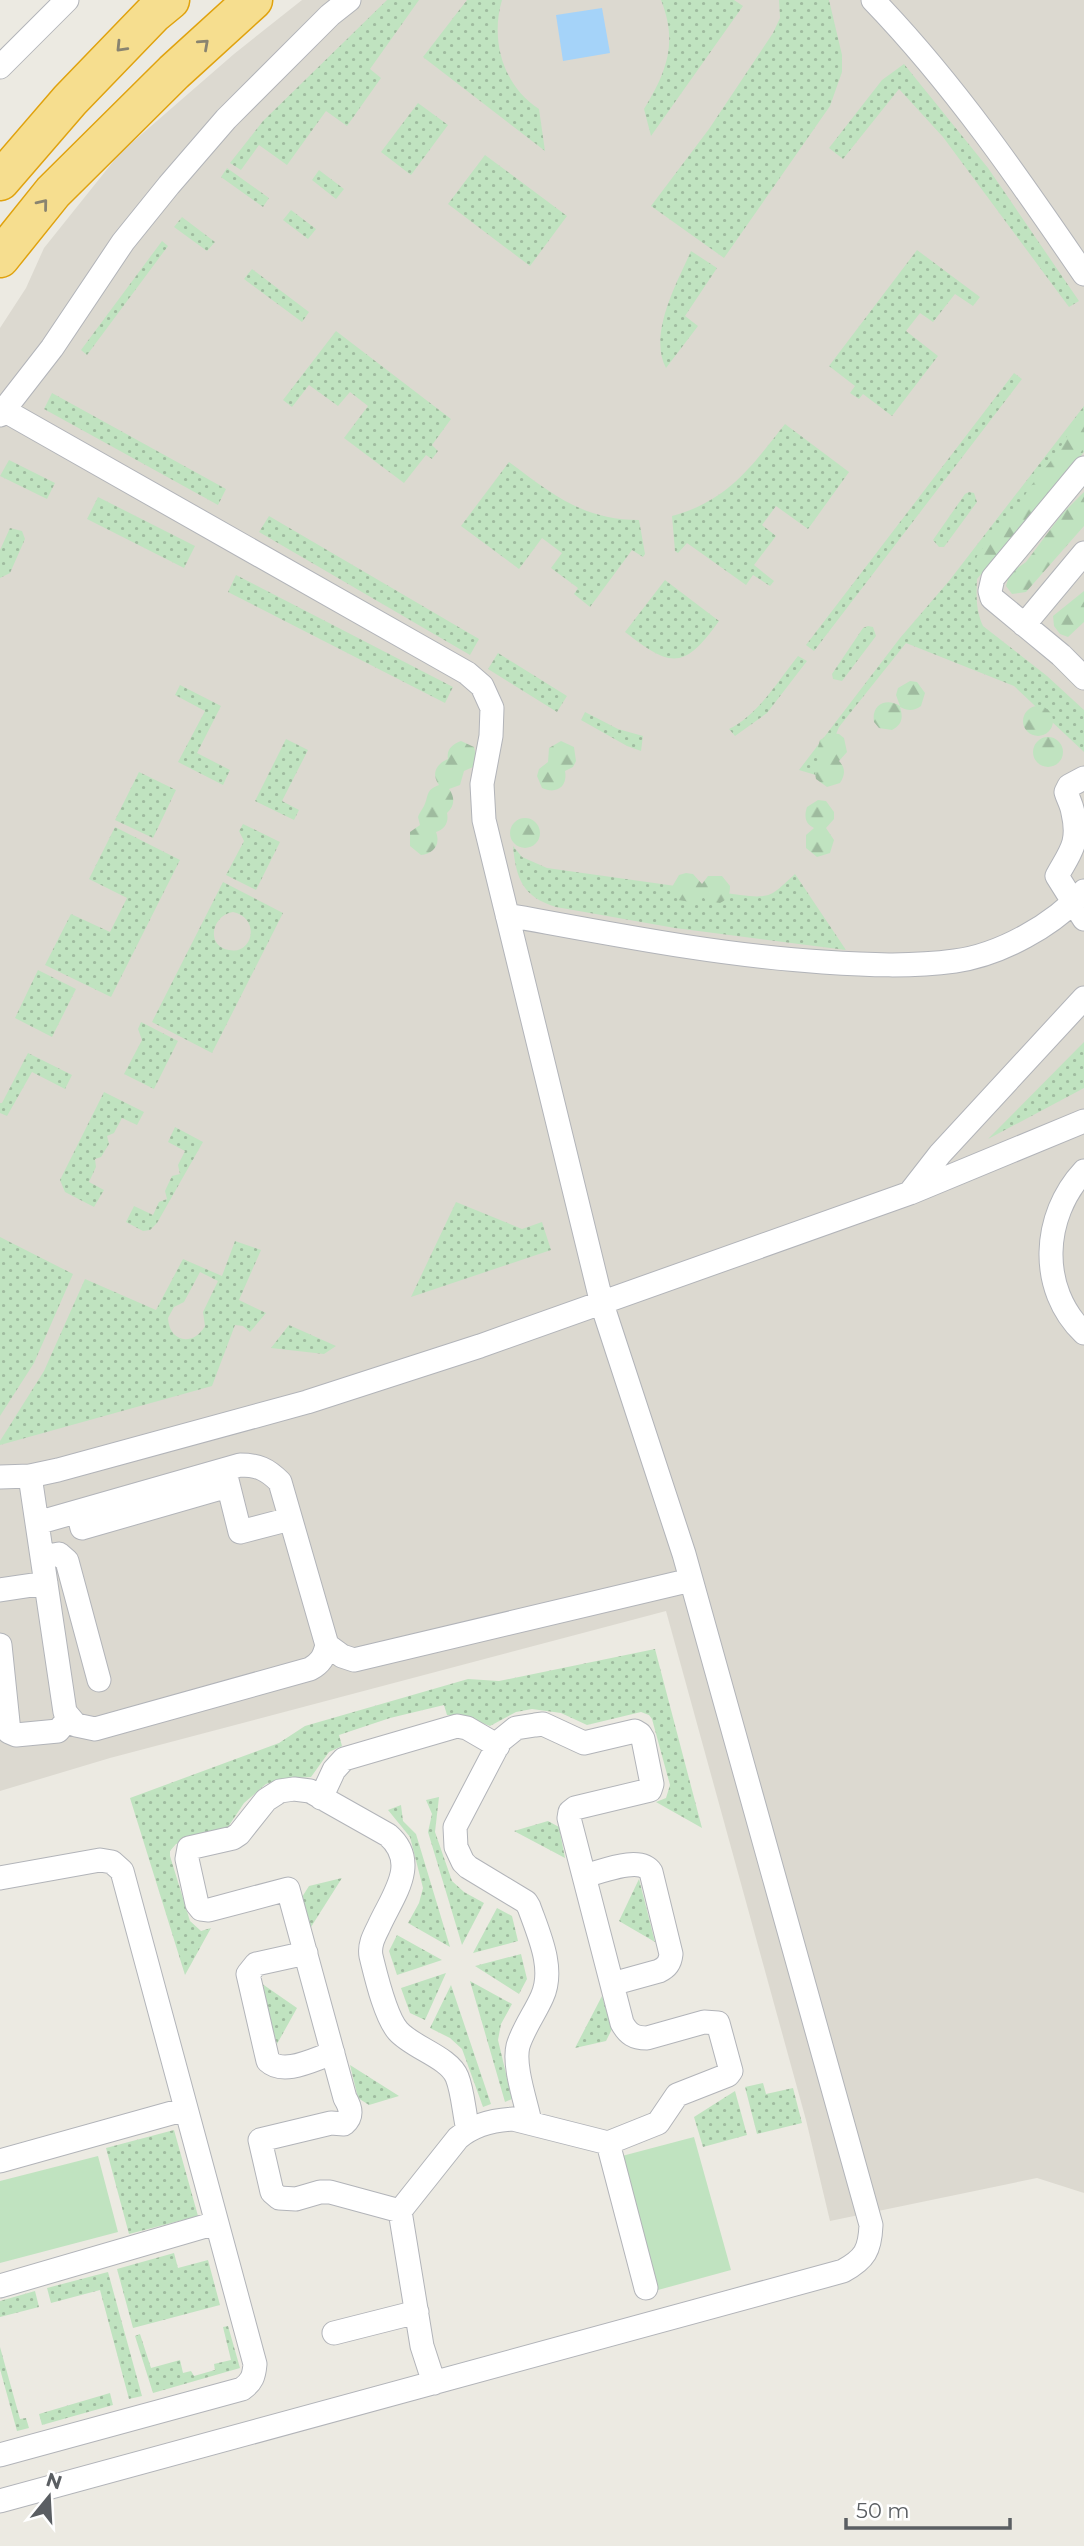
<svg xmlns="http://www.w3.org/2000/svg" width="1084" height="2546" font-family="Montserrat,sans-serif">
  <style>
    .education { fill: #dcd9d0 }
    .grass { fill: url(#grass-dots); fill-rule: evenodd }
    .forest { fill: url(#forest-firs) }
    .pitch { fill: #c0e3c0 }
    .water { fill: #a5d3f9 }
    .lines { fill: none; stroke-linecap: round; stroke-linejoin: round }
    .street-casing { stroke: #b2b4b9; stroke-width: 25 }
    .highway-casing { stroke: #e0a20e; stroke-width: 41 }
    .street { stroke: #fff; stroke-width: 23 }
    .highway { stroke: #f6de8f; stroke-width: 38 }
    .oneway { stroke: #898470 }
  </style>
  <defs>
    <pattern id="grass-dots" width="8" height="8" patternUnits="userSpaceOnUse" patternTransform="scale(1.75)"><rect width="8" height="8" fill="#c0e3c0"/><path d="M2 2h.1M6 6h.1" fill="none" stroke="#9fbb9f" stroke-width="1.8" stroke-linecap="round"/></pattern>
    <pattern id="forest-firs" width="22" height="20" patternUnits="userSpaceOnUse" patternTransform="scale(1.75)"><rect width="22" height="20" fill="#c0e3c0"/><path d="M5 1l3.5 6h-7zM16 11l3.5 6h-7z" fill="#9fbb9f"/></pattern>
  </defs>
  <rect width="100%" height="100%" fill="#eceae2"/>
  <path class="education" d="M302,0H1084V2193L1037,2178L830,2221L806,2120L666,1611L110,1758L0,1791V328L26,288L44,248L120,153L234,54Z"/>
  <path class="grass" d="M387,0H419L370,69L381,78L347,126L326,111L287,165L259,145L241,170L230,163L263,121Z
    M467,0H502C490,40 503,86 539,109L545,151L423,57Z
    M661,0H734L743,6L651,136L644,109C667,71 678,43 661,0Z
    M779,0H829L842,55V72L830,106L724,258L651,206L709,129L773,33L780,18Z
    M904,64L988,168L1079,301L1069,307L943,137L899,89L843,159L829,148L882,80Z
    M418,103L448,125L411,175L381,152Z
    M485,155L567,216L530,266L448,204Z
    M227,168L269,198L263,207L221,177Z
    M319,170L344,189L336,199L312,180Z
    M291,210L316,229L308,239L283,220Z
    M182,217L215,242L207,251L174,227Z
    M162,241L168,246L87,355L81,350Z
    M917,250L980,297L973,306L955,294L933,322L920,313L906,331L938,356L892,416L863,394L859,399L850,393L855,386L829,366Z
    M691,251L717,268L685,316L698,326L666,368C648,334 677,283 691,251Z
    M252,269L309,312L302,322L244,279Z
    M336,331L451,419L432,445L438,451L432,459L426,455L404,483L344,438L368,406L350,392L338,406L309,385L292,407L283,400Z
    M1014,373L1022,379L814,651L806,645Z
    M52,393L226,489L218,505L44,409Z
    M1084,406V452L977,579C976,595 976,611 983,626L1047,676L1084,710V752L1014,686L906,643L839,727L819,776L799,770L900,638L949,581Z
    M785,424L849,472L808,529L776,506L762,525L776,536L754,565L774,581L770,586L753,575L746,585L687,543L678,553L675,551L672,516C728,501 751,467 785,424Z
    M9,460L55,483L47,499L0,476Z
    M509,462C552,494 583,520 639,520L645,554L643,557L632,550L590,607L574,594L578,588L551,568L562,553L542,538L519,569L461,526Z
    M969,492L974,493L977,502L944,547H939L933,540L965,494Z
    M98,497L195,546L184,568L87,519Z
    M269,516L479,639L470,655L259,532Z
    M10,528L22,531L25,539L10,573L0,578V550Z
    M236,575L453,687L445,703L228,592Z
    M665,580L719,621C684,670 671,668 625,632Z
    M868,626L873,627L876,636L842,681L833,679L832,674L863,628Z
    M498,653L567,696L557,712L488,669Z
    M798,656L807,661L767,713L735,736L729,729C758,715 778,681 798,656Z
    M180,685L221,706L197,753L230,770L223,785L178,762L205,711L175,695Z
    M585,712L618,729L643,736L641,751L627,746L581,720Z
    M286,739L308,750L282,801L299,810L294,820L255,801Z
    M139,772L176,790L153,838L115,820Z
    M243,824L280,842L256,890L226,875L244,841L239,831Z
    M115,827L180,860L111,997L45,965L71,914L110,932L127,898L89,879Z
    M513,846L522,857L547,868L740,895C772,899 772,895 795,874L846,950L675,928L556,907C523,897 516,879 513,846Z
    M223,882L283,913L212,1053L152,1022ZM233,912C261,918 253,955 229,950C205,946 212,915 233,912Z
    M38,970L76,989L52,1037L15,1018Z
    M141,1022L178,1041L154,1089L124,1074L142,1040L138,1029Z
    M1084,1042V1088L988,1139Z
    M28,1053L72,1075L65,1089L32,1072L7,1116L0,1113V1103H2Z
    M104,1092L144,1112L137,1125L122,1118L114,1133L107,1136L109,1144L101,1157L95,1159L96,1167L89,1182L104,1190L94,1207L65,1192L60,1180Z
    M175,1127L203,1142L157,1223L150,1230L143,1231L126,1222L134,1206L153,1215L159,1202L167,1199L165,1191L172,1176L180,1174L178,1165L185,1151L168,1142Z
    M456,1202L522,1229L542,1222L551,1250L411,1297Z
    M0,1237L73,1274L34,1363L0,1416Z
    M235,1241L261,1250L239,1300L266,1313L250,1332L243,1326L235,1325L212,1386L0,1445V1441L44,1371L85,1279L156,1310L183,1259L222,1276ZM200,1272L218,1281L203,1312L205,1326C193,1347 169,1342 168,1318L174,1307L184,1302Z
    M289,1325L336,1346L324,1354L271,1348Z
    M655,1649L702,1828L656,1802L666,1798L670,1785L652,1719L649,1715L641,1712L587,1725L561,1713L532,1709L516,1712L490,1726L462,1715H447L444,1705L390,1718L339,1735L342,1746L329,1752L311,1777L282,1779L266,1784L244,1803L228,1827L176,1844L170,1851V1856L190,1921L201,1931L211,1928L185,1975L130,1798L279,1743L305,1726L468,1679L499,1681Z
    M439,1797L435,1832L452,1881L464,1892L484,1903L462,1945L428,1832L432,1814L426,1800Z
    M401,1805L403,1821L416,1834L450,1947L408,1923L419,1903L423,1888L410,1837L388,1810Z
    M548,1821L559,1827L565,1858L514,1831Z
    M342,1878L311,1927L302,1897L309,1886Z
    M639,1879L655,1942L619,1921Z
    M497,1908L512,1916L518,1941L473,1953Z
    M397,1935L442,1960L397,1975L389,1951Z
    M521,1954L527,1979L519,1994L475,1966Z
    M446,1973L425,2020L410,2013L401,1988Z
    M258,1981L297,2008L277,2044Z
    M470,1981L512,2004L501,2024L498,2040L512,2099L505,2102Z
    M451,1985L491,2104L483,2107L462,2049L450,2038L430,2028Z
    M602,1996L612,2029L606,2041L575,2048Z
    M350,2065L399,2096L369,2105L358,2098Z
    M763,2083L766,2094L793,2088L802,2123L757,2134L745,2087Z
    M735,2091L747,2135L703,2147L694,2117Z
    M174,2130L198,2216L129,2234L106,2148Z
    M174,2253L178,2268L208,2260L220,2305L133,2328L117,2269Z
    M108,2272L142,2396L129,2399L100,2290L51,2303L47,2288Z
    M35,2291L39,2307L0,2317V2301Z
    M228,2326L240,2368L153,2393L135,2336L140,2334L151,2368L180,2360L183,2373L191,2371L194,2376L215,2370L214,2364L231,2360L223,2327Z
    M0,2347L20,2419L26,2418L29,2428L17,2431L0,2369Z
    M110,2393L113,2405L42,2425L39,2414Z"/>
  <path class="forest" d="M1084,415V447L1073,466L1063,473L1052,491L1024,522L990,569L981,574L974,565L977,556L991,536L1014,513L1030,487L1057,453L1071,429Z
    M1084,492V526L1026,592L1012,594L1006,586L1010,573L1026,562L1062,514Z
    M1084,591V622L1068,637L1060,634L1054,626L1053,616Z
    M910,681L917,682L925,693L921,706C914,711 908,711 900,707C903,717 903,724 892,730L879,728L874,722C871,705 886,697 900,706L896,695L898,688Z
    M1023 721a15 15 0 1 1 30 0a15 15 0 1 1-30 0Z
    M832,733L839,734L844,738L847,752L839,761C846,768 845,775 840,783L827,787L816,779C814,770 816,764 823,759L818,747L820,740Z
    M1033 752a15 15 0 1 1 30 0a15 15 0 1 1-30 0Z
    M461,741L474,747L477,761L473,767L464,771L460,785L449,789C455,797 455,806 447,813C449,822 445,829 436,832C441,845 433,854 421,855L410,846V832L420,825L418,817C419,813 422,810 424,806C429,796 425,790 439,785C431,774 436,764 448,759C446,749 453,744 461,741Z
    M561,741L574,747L576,761L573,767L565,771C568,786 557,795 542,788L537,776L539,769L548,762L549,748Z
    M818,800L826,801L834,812V819L826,828L834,840L830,853L817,857L806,848V835L814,828C805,824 804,816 807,807Z
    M510 833a15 15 0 1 1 30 0a15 15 0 1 1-30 0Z
    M686,873L693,874L702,884L708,876H722L730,886C730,895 728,899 720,903L706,901L701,893L691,902L678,900L672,887L679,875Z"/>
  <path class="pitch" d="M694,2137L731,2270L658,2290L622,2156Z
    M98,2156L118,2232L0,2263V2181Z"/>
  <path class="water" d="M602,8L610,53L563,61L556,15Z"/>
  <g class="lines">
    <defs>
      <path id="street" d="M873,0C954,84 1019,179 1084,274
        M0,67L67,0
        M0,408L467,673L482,686L492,708L491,736L482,784L484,820L602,1304L684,1554L871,2225C870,2250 865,2259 843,2271L0,2501
        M0,415L52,348L123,242L169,185L226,119L330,15L349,0
        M1084,468L993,578L990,591L992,598L1061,655L1084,678
        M1024,625L1084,553
        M1084,778L1069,786L1066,792C1068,799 1072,805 1073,813C1080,843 1070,852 1057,876L1084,919
        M507,915C612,934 716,955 823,962C867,965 911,967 955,961C1000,955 1054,925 1084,891
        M1084,1171C1042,1216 1038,1289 1084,1333
        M912,1190L940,1154L1084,998
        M225,1472L240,1532L290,1519
        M30,1476L65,1712L76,1725L95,1729L310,1669C321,1663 324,1657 327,1645L280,1482C267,1469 258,1465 240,1465L37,1523
        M0,1477L30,1476L58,1470L307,1402L480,1346L910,1193L1084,1121
        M78,1512L82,1528L228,1486
        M42,1557L59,1554L67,1561L99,1680
        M0,1590L46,1583
        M0,1645L9,1732L16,1735L58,1731L68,1719
        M327,1645L342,1656L354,1660L691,1580
        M321,1798L334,1770L344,1759L457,1726L467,1728L498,1746
        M584,1876C601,1872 640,1855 651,1872L671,1954C670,1963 667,1967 659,1971L612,1984
        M0,1878L100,1860L112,1862L122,1871L255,2364C254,2376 252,2382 242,2389L0,2455
        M306,1953L256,1964L248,1974L268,2061C284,2076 314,2059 333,2053
        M530,2122C526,2102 513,2066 518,2046C523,2029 535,2013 542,1997C555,1969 539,1935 529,1907L526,1902L468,1867L463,1862L456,1847L455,1827L500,1741L516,1728L535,1725L543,1724L584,1743L635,1731L640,1734L643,1739L652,1784L650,1790L575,1808L570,1812L569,1818L622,2023C628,2034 634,2038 647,2038L704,2022L718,2023L731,2071L728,2075L677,2095L658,2123L608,2143
        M0,2161L186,2109
        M400,2211L330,2192H320L296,2199L279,2198L272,2192L260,2140L331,2123L344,2124C353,2116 351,2108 345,2098L288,1889L209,1910L201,1909L197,1904L187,1859L189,1848L233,1838L239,1834L266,1800L280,1791L294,1789L310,1791L388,1835C420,1863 393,1895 379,1926C374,1936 369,1945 371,1956C376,1976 385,2016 398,2031C413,2048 449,2057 457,2077C463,2092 464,2113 468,2130
        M0,2286L216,2223
        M334,2333L417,2312
        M434,2383L422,2346L400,2211L458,2138C473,2125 494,2120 513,2119L608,2143L646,2288"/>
      <path id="highway" d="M0,181L70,100L153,14L170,0
        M0,258L53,192L174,72L253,0"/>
    </defs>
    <use href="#street" class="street-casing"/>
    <use href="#highway" class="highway-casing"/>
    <use href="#street" class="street"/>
    <use href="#highway" class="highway"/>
  </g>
  <defs><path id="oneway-chevron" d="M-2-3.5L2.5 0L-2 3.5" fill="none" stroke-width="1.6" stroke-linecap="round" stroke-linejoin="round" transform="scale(1.75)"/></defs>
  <g class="oneway">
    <use href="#oneway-chevron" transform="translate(204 44) rotate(-42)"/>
    <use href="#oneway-chevron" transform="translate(121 47) rotate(134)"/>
    <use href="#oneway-chevron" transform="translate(43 204) rotate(-51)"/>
  </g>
  <g transform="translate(49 2497) rotate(18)" stroke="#ffffff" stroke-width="5" paint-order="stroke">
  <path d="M0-5L12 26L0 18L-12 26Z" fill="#5a5e62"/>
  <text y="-10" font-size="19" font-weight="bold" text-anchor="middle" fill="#5a5e62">N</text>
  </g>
  <path d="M846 2518v10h164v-10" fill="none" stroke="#5a5e62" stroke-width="3.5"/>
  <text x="856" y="2518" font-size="21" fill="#5a5e62" stroke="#ffffff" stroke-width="5" paint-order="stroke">50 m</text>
</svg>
